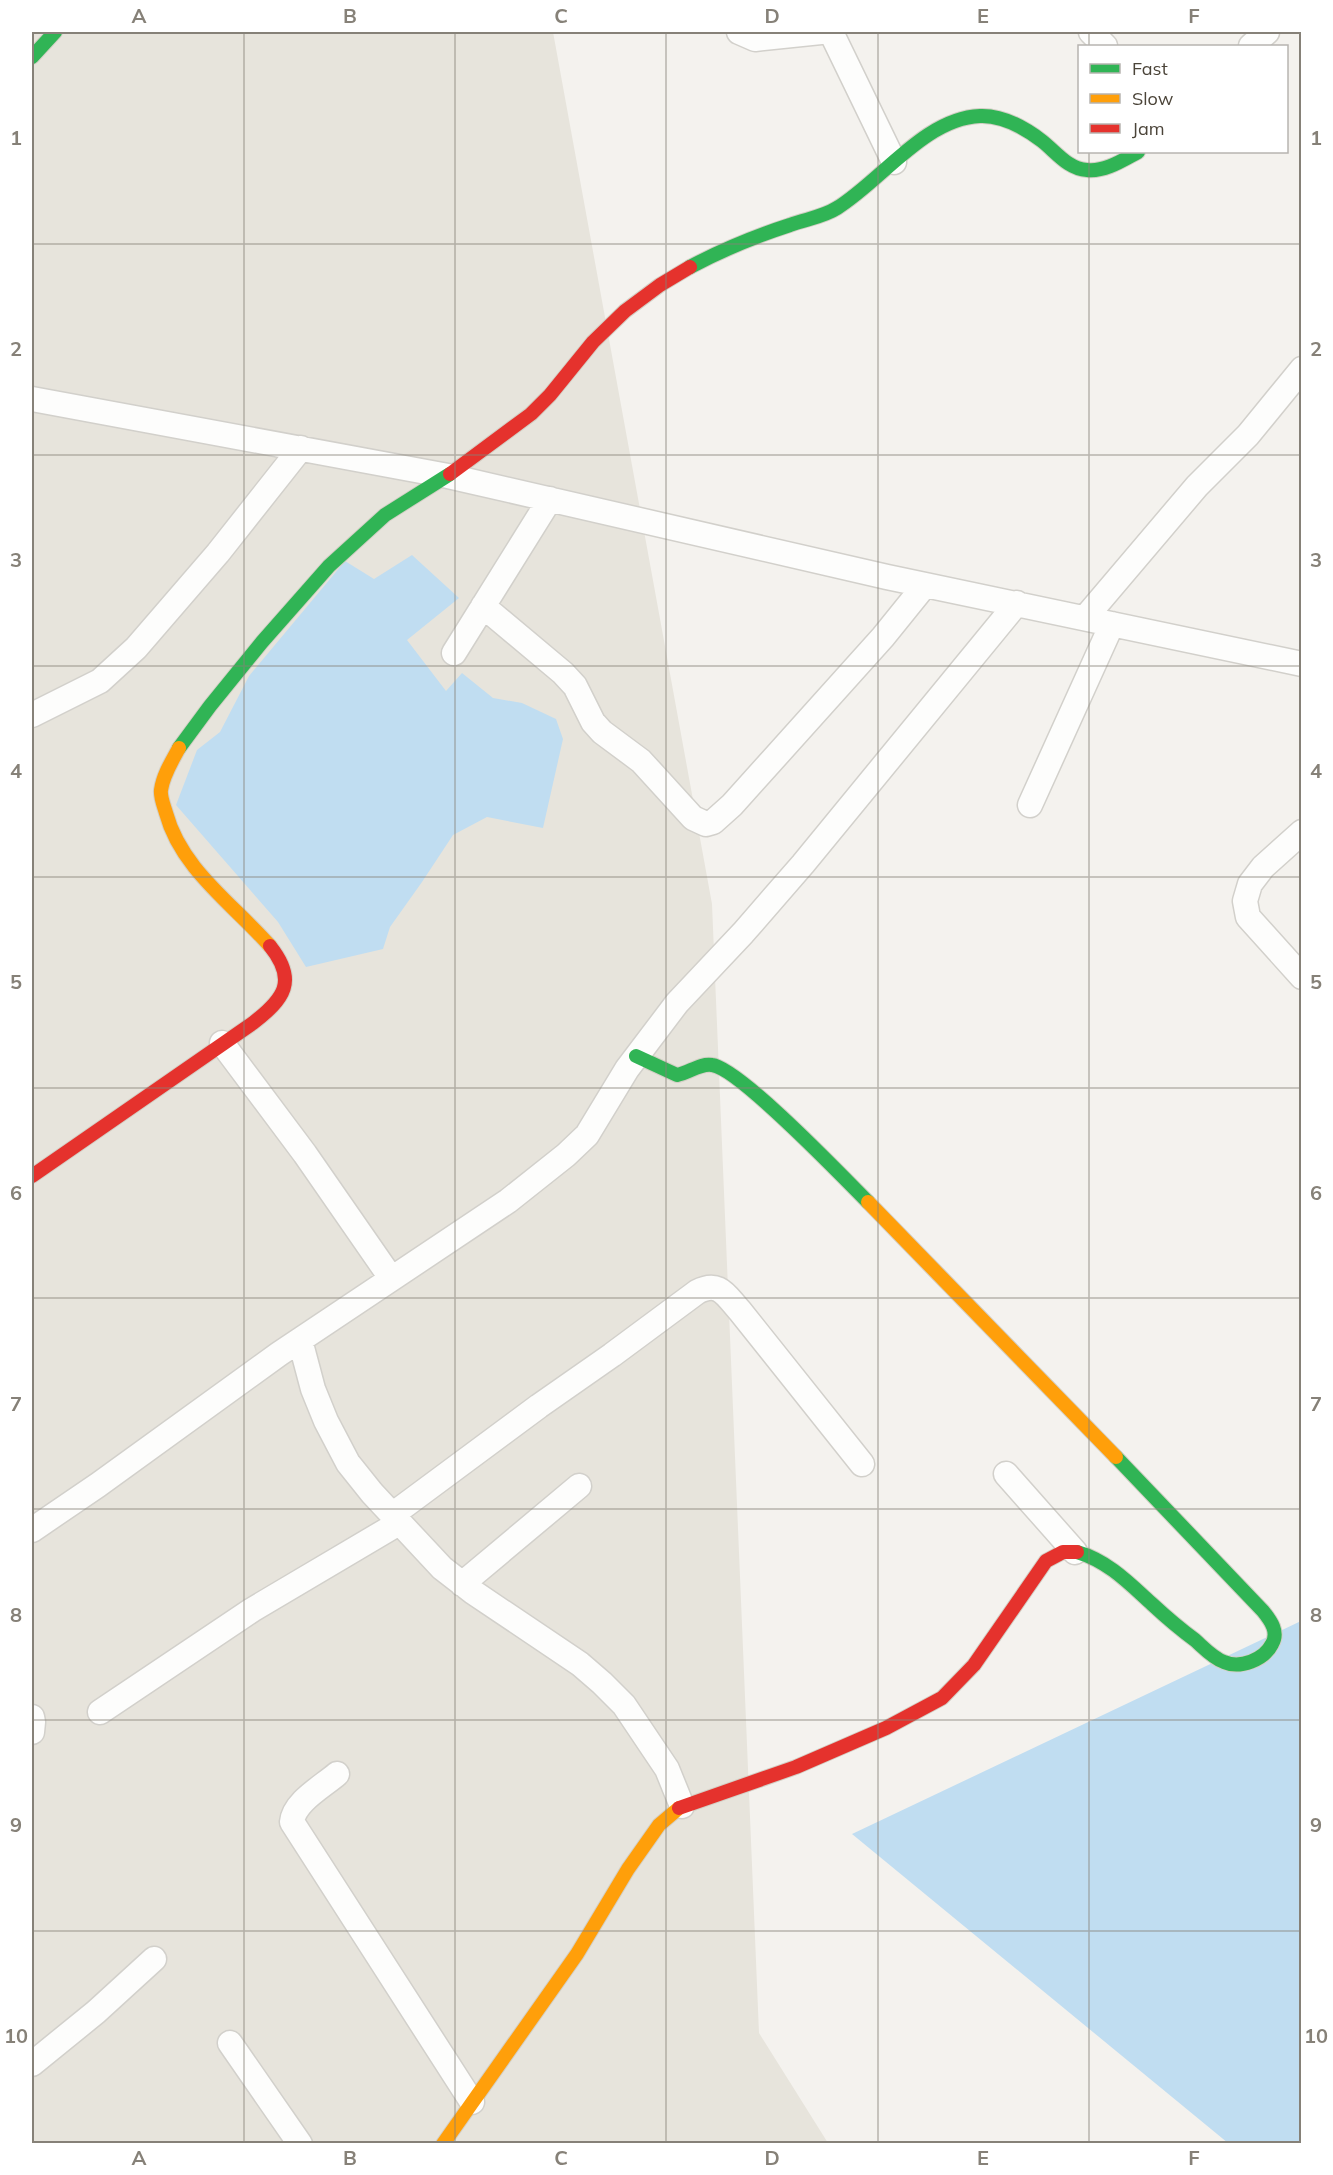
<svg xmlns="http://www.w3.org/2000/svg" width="1333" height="2175" font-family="Mulish,sans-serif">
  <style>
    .residential { fill: #e7e4dc }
    .water { fill: #c0ddf1 }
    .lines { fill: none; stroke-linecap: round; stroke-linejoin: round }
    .street-casing { stroke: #d2d0cb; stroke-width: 27 }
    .fast-casing { stroke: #d3cfc5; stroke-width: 16 }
    .slow-casing { stroke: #d3cfc5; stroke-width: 16 }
    .jam-casing { stroke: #d3cfc5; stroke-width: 16 }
    .street { stroke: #fdfdfc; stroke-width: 24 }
    .fast { stroke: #30b455; stroke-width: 14 }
    .slow { stroke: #ff9f0a; stroke-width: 14 }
    .jam { stroke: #e5322d; stroke-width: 14 }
    .grid { fill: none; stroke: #868178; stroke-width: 1.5; stroke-opacity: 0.55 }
    .neatline { fill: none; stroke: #868178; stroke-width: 2 }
    .grid-label { font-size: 20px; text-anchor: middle; font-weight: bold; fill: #868178 }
  </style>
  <rect width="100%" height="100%" fill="#f4f2ee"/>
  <path class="residential" d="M32,32H553L712,904L759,2033L828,2143L32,2144Z"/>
  <path class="water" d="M412,555L459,598L407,640L446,691L462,673L493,698L522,703L556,719L563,739L543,828L487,817L453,835L422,882L390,927L383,949L306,967L278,922L176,805L197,750L220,732L249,676L345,561L374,579Z
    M1301,1621V2143H1228L852,1834Z"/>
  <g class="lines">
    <defs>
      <path id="street" d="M739,32L755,39L821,32
        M831,32L894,162
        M1091,32L1105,46
        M1251,46L1267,32
        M32,399L448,476L887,577L1302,664
        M483,606L563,673L575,686L593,722L602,732L641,761L693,818L706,824L713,822L732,805L883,637L925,585
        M1085,618L1197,486L1248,435L1302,369
        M454,653L550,499
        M32,715L100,681L136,648L218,553L301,448
        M1030,805L1112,624
        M1302,832L1263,867L1250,884L1245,901L1248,917L1302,977
        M222,1043L305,1154L391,1278
        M300,1340L313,1389L326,1421L348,1463L372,1493L442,1568L473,1592L580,1664L602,1683L624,1705L667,1769L682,1806
        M1006,1474L1075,1552
        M392,1515L539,1406L612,1355L697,1292C720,1280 726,1296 740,1311L862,1464
        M32,1530L98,1485L279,1354L508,1201L566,1155L587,1135L627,1069L677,1003L743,933L803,864L1017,603
        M462,1584L579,1486
        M100,1712L252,1610L399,1523
        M32,1717L33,1722L32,1732
        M337,1774C322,1787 294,1802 292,1822L472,2102
        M230,2043L300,2144
        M32,2064L96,2012L154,1959"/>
      <path id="fast" d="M32,57L55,32
        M690,267C722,250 756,236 790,225C806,219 823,217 837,208C881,181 925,118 980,116C1003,115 1025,128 1042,141C1056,152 1068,169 1087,170C1105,172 1123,160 1138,152
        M179,748L210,706L262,642L329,566L385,515L450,474
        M636,1056L677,1075C689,1073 700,1063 712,1065C739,1068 844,1178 868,1202
        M1077,1552C1108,1561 1129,1583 1152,1604C1166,1617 1180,1629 1195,1640C1204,1648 1213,1658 1224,1662C1240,1669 1264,1660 1272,1644C1279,1632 1271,1621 1263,1611L1116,1457"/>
      <path id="slow" d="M179,748C172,761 163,775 161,790C160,797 164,806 166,813C181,869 233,904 270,946
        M868,1202L1116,1457
        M443,2144L577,1954L628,1869L659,1825L679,1808"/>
      <path id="jam" d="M450,474L531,414L550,395L593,342L625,311L660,285L690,267
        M32,1176L253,1023C284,999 298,981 270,946
        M679,1808L796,1767L886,1728L942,1698L974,1665L1046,1561L1063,1552H1077"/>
    </defs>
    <use href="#street" class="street-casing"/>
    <use href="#fast" class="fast-casing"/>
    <use href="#slow" class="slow-casing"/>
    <use href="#jam" class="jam-casing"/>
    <use href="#street" class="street"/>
    <use href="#fast" class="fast"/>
    <use href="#slow" class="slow"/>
    <use href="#jam" class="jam"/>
  </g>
  <path class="grid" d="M244,32V2144M455,32V2144M666,32V2144M878,32V2144M1089,32V46M1089,152V2144M32,244H1302M32,455H1302M32,666H1302M32,877H1302M32,1088H1302M32,1298H1302M32,1509H1302M32,1720H1302M32,1931H1302"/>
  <rect width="1333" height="2175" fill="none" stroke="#ffffff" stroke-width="66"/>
  <rect x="1078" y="45" width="210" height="108" fill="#ffffff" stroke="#b7b4b0" stroke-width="1.5"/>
  <rect x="1090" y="64" width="30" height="9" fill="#30b455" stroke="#b7b4b0" stroke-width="1.5"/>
  <text x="1132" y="75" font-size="18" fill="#4b4439">Fast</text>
  <rect x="1090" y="94" width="30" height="9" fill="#ff9f0a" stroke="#b7b4b0" stroke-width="1.5"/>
  <text x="1132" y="105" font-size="18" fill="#4b4439">Slow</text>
  <rect x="1090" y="124" width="30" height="9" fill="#e5322d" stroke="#b7b4b0" stroke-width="1.5"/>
  <text x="1132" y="135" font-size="18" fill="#4b4439">Jam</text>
  <rect x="33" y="33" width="1267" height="2109" class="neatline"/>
  <g class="grid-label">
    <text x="139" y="23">A</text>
    <text x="350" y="23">B</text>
    <text x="561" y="23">C</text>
    <text x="772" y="23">D</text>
    <text x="983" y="23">E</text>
    <text x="1194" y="23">F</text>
    <text x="16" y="145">1</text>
    <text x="1316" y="145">1</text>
    <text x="16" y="356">2</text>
    <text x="1316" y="356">2</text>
    <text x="16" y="567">3</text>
    <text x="1316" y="567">3</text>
    <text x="16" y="778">4</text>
    <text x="1316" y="778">4</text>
    <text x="16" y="989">5</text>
    <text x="1316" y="989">5</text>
    <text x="16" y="1200">6</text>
    <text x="1316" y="1200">6</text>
    <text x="16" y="1411">7</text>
    <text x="1316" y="1411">7</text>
    <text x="16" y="1622">8</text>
    <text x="1316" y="1622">8</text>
    <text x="16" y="1832">9</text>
    <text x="1316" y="1832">9</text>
    <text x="16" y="2043">10</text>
    <text x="1316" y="2043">10</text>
    <text x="139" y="2165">A</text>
    <text x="350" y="2165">B</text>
    <text x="561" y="2165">C</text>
    <text x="772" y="2165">D</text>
    <text x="983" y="2165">E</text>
    <text x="1194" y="2165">F</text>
  </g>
</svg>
